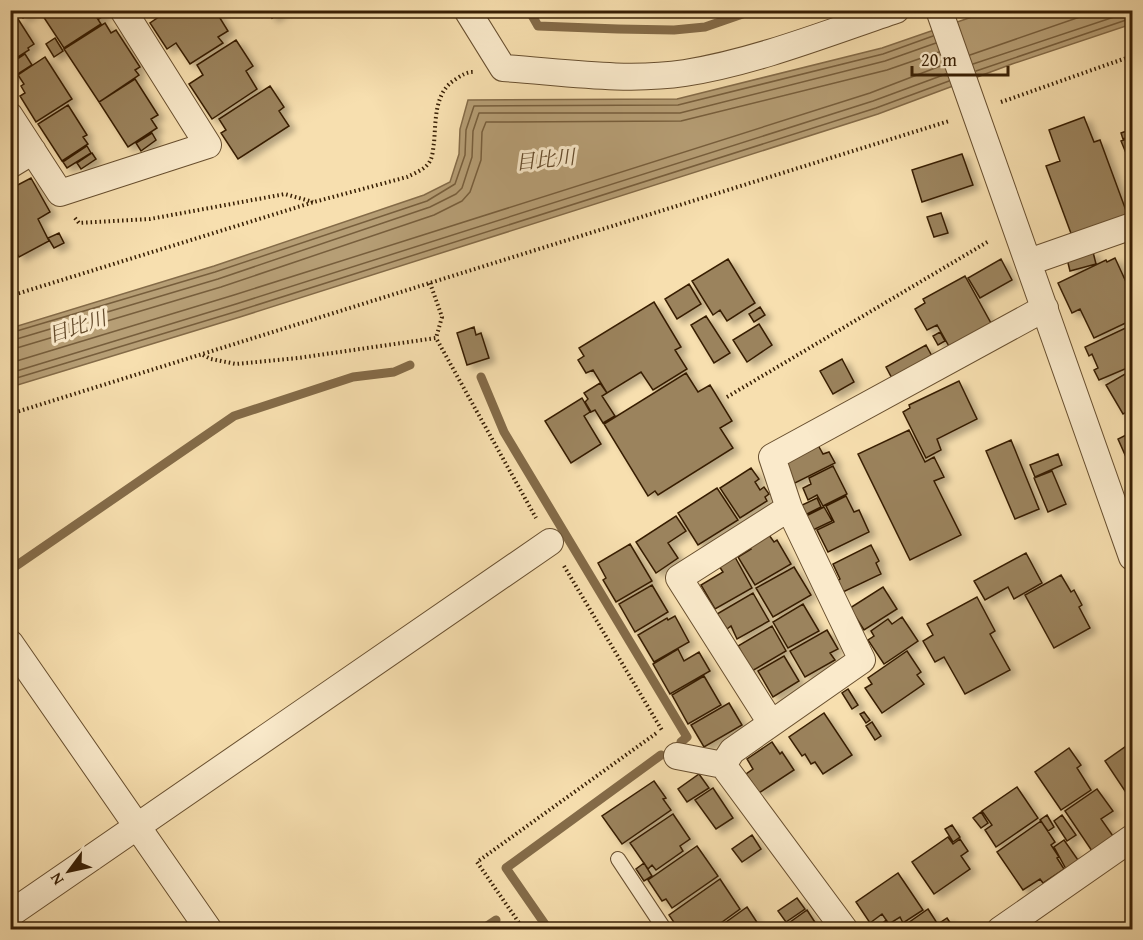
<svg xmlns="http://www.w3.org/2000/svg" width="1143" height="940" font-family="'Gentium Book Plus','Noto Serif JP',serif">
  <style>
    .water { fill: #b69e75; stroke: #846b48; stroke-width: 1.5 }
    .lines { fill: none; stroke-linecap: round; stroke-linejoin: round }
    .shore { stroke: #775e3c; stroke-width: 1.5 }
    .stream { stroke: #846b48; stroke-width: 9 }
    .building { fill: #9b835d; stroke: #381f04; stroke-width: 1.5; filter: url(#shadow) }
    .service-casing { stroke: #684f2f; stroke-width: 16 }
    .minor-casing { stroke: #684f2f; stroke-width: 28 }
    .path { stroke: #381f04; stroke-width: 4; stroke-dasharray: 1.5 3; stroke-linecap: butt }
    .service { stroke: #faeacb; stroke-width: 14 }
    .minor { stroke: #faeacb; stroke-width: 26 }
    .labels { text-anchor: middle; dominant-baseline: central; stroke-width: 6; stroke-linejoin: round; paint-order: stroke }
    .water-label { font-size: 20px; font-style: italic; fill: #644b2c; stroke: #faeacb }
  </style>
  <defs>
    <filter id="shadow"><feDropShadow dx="6" dy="4" stdDeviation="3" flood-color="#0004"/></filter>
  </defs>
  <rect width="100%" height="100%" fill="#f7dfaf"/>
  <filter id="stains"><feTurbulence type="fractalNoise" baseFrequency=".00333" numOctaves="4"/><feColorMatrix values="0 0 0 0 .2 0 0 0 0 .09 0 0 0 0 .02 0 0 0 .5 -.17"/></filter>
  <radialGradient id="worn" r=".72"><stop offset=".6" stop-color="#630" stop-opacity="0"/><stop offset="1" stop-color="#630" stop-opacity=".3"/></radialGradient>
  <path class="water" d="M989,11H1132V24L1012,64L878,114L240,317L11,387V328L214,266L424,195L450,182L459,154L460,129L468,100L677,99L882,48Z"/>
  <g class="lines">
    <path class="shore" d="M970,55L1100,10
      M973,64L1132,11
      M976,71L1132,18
      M10,333L215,272L427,201L455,184L465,155L466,130L474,106L678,105L883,54L933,36
      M10,341L218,279L430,207L456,194L462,188L472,157L473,131L479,113H680L885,61L936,43
      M10,350L221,287L434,215L462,201L470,192L481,160L482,132L486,122L681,121L887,70L939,52
      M10,363L234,295L870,93L943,65
      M10,373L236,304L873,101L946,74
      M10,380L238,311L876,108L949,81"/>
    <path class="stream" d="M529,10L538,26L618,29L674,30L705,27L754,10
      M481,377L504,432L687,737L681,742
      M10,570L234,416L353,377L394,372L410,365
      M481,930L496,920
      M549,930L506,868L661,755"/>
  </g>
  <path class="building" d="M18,10H35L23,18Z
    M39,10H92L101,24L64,48Z
    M93,10H104L106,14L99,19Z
    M169,10H215L228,31L218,37L223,43L190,64L176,43L167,49L150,23Z
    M268,10H283L272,18Z
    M18,19L34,44L28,48L29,50L10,62V22L12,24Z
    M105,23L111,33L116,30L140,67L135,70L139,75L99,102L64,49Z
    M55,38L63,51L54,57L46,44Z
    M236,40L253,66L246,71L257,89L212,119L189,84L203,75L197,65Z
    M25,54L32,65L10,79V64Z
    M45,57L72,99L36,122L20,96L25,93L21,86L24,84L18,75Z
    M135,79L158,115L151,119L157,128L128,147L99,102Z
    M270,86L284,107L279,111L289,126L238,159L221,133L226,130L219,119Z
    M68,105L87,135L83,137L88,144L62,161L38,124Z
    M1084,117L1094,142L1100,140L1128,216L1072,236L1046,166L1060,161L1049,130Z
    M1132,129V136L1123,139L1121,133Z
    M152,133L156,140L141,151L136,143Z
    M1132,137V164L1131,165L1121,141Z
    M87,146L91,153L67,168L63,162Z
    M92,153L96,159L81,169L77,163Z
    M962,154L973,185L922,202L912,170Z
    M31,178L50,212L38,219L49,241L19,257L10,240V189Z
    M941,213L948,233L934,237L927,217Z
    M59,233L64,243L54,248L48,238Z
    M1093,252L1096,264L1070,271L1067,259Z
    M1115,258L1132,295V320L1094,338L1080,309L1072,313L1058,283L1106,260L1107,262Z
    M728,259L755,303L727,321L720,310L713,315L692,281Z
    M1001,259L1012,280L980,298L968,278Z
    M965,276L992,325L950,348L937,325L927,330L915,309L925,303L923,299Z
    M689,284L701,304L677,319L665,299Z
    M654,302L681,347L675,350L687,369L653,390L641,372L607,393L593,370L586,373L578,360L584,356L579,348Z
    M760,307L765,315L754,322L749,314Z
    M706,316L730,353L714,363L691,325Z
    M759,324L772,345L747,362L733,340Z
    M1132,325V366L1099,380L1094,370L1098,368L1092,354L1089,356L1085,347Z
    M474,327L476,335L481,333L489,358L467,365L457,333Z
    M940,332L945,341L938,345L933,336Z
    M926,345L934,360L894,382L886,367Z
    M842,359L854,382L833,394L820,371Z
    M1132,370V408L1123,414L1106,385Z
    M686,373L698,392L710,385L732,421L720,428L733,448L658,495L655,491L648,496L604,424Z
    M959,381L977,419L937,439L941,450L926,458L903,412L910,408L909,405Z
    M600,383L607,393L602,396L615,416L603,423L595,410L591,412L585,402L588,399L584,393Z
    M582,398L590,412L584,416L601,444L571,463L545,421Z
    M909,430L925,462L934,457L944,477L934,481L961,535L910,560L858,454Z
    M1132,432V465L1130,466L1118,439Z
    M1011,440L1039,509L1015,519L986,451Z
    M818,445L823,454L829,452L835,463L791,485L784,461Z
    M1058,454L1062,465L1035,477L1030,465Z
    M833,466L847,494L823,506L817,495L808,500L803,488L811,484L809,478Z
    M751,468L759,479L755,482L760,490L764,487L769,494L765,497L767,501L740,518L720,488Z
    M1052,471L1066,504L1048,512L1034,478Z
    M717,488L738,520L698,545L678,513Z
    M846,496L854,512L859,510L869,532L828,552L817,530L834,522L826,506Z
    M817,498L821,507L805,515L800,506Z
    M824,507L832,521L813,530L806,516Z
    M676,516L686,531L668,543L678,558L656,573L636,542Z
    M769,535L774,542L777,540L791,564L755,585L738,557L751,549L749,547Z
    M630,544L652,581L616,602L603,580L606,578L598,563Z
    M871,545L879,561L876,563L881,574L843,592L838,580L840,579L833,564Z
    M1026,553L1042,583L1014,599L1008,587L985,600L974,581Z
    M735,557L752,588L715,609L701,585L723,572L719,566Z
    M794,567L811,595L773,617L756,588Z
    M1061,575L1071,592L1074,590L1082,605L1079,607L1090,628L1054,648L1025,595Z
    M652,585L668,612L635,632L619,604Z
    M883,587L897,609L864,630L850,608Z
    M753,593L769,621L737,639L731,626L727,629L717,614Z
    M977,597L995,631L990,634L1010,670L965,694L944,657L935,662L923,641L933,635L927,624Z
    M803,604L819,631L788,648L773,622Z
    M675,616L689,642L654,662L638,635L667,618L668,620Z
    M902,617L918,641L884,664L868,640L874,636L871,631L888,619L892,624Z
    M772,626L786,651L752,671L738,646Z
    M827,630L838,649L830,653L835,660L805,677L790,651Z
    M678,649L684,661L699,652L710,671L670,694L653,664Z
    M907,651L921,672L917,675L924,684L882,713L865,688L872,684L868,678Z
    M784,656L799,681L773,697L758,671Z
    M704,676L721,705L688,724L672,695Z
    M848,689L858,705L852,709L842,693Z
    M729,703L742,725L704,747L691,725Z
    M864,712L870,720L866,723L860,714Z
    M824,713L852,755L823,774L815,762L811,764L805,754L802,756L789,737Z
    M872,722L881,736L875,740L866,726Z
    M772,742L780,754L782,752L794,770L759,793L746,774L753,769L747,759Z
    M1132,742V795L1129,797L1105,761Z
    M1069,748L1081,765L1077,768L1091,790L1061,810L1035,772Z
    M699,774L709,788L687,802L678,789Z
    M654,781L666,798L663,799L671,810L622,844L602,816Z
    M1017,787L1038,818L996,847L985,830L992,825L982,811Z
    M713,788L733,818L716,829L695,800Z
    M1097,789L1113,811L1101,819L1113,836L1092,851L1065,811Z
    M981,812L988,823L981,828L973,818Z
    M673,814L690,839L680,846L683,851L656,870L652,865L648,869L630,843Z
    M1047,815L1054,827L1048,831L1040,820Z
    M1062,815L1076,835L1067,841L1054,821Z
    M1041,821L1055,842L1051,845L1059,857L1057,858L1064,869L1043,883L1040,879L1023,890L997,852Z
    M952,825L960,837L953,842L945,829Z
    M752,835L761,849L742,862L732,849Z
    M948,837L953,844L960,839L968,851L961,856L970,869L934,894L912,862Z
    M1064,840L1078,860L1066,869L1054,847Z
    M697,846L718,876L672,908L666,899L662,901L648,880Z
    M644,863L652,876L644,881L636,869Z
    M898,873L923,910L903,923L900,917L889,924L882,914L870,923L856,902Z
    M720,879L740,909L711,930H679L669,915Z
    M797,898L805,909L786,922L778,911Z
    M747,907L762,930H715Z
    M928,909L937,923L934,925L937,930H898Z
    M807,910L820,930H779Z
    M947,918L955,930H938L935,926Z
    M885,921L891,930H873Z"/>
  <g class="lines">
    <defs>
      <path id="service" d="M618,859L665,930"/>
      <path id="minor" d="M467,10L503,68C563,72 625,82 685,73C755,62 828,33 896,10
        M939,10L1132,557
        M10,116L60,193L208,145L123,10
        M10,165L33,151
        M1029,262L1132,226
        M789,508L772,457L1045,308
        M10,643L209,930
        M677,756L723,765L845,930
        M723,765L732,751L862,660L789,508L679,578L771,723
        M10,914L550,542
        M1000,930L1132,838"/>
    </defs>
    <use href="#service" class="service-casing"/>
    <use href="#minor" class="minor-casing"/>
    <path class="path" d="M1001,102L1132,56
      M75,218L79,223L150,219L285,194L313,202
      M430,283L442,317L436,338
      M10,296L314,202L407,177C415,173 426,169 430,161C433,156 433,148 434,143C436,120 434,92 456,79C462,75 467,72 473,72
      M203,355L211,359L236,364L298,358L436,338L536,518
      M727,397L989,241
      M10,414L949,121
      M564,566L663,732
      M524,930L477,862L658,732"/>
    <use href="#service" class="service"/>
    <use href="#minor" class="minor"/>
  </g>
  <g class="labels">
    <g class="water-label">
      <text transform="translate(545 159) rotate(-6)">目比川</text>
      <text transform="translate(77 326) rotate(-18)">目比川</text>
    </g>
  </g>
  <rect width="1143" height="940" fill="none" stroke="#f7dfaf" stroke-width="36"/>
  <rect x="12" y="12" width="1119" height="916" fill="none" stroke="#381f04" stroke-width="3"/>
  <rect x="18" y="18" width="1107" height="904" fill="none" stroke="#381f04" stroke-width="1.5"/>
  <g transform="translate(69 871) rotate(237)" stroke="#faeacb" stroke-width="4.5" paint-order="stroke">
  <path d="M0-4.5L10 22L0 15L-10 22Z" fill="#381f04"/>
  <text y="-9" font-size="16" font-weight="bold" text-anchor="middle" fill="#381f04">N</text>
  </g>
  <path d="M912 66v9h96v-9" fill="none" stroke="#381f04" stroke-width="3"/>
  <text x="921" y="66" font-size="18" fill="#381f04" stroke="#faeacb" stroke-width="4.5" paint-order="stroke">20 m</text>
  <rect width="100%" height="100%" filter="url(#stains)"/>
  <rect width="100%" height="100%" fill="url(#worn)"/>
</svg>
